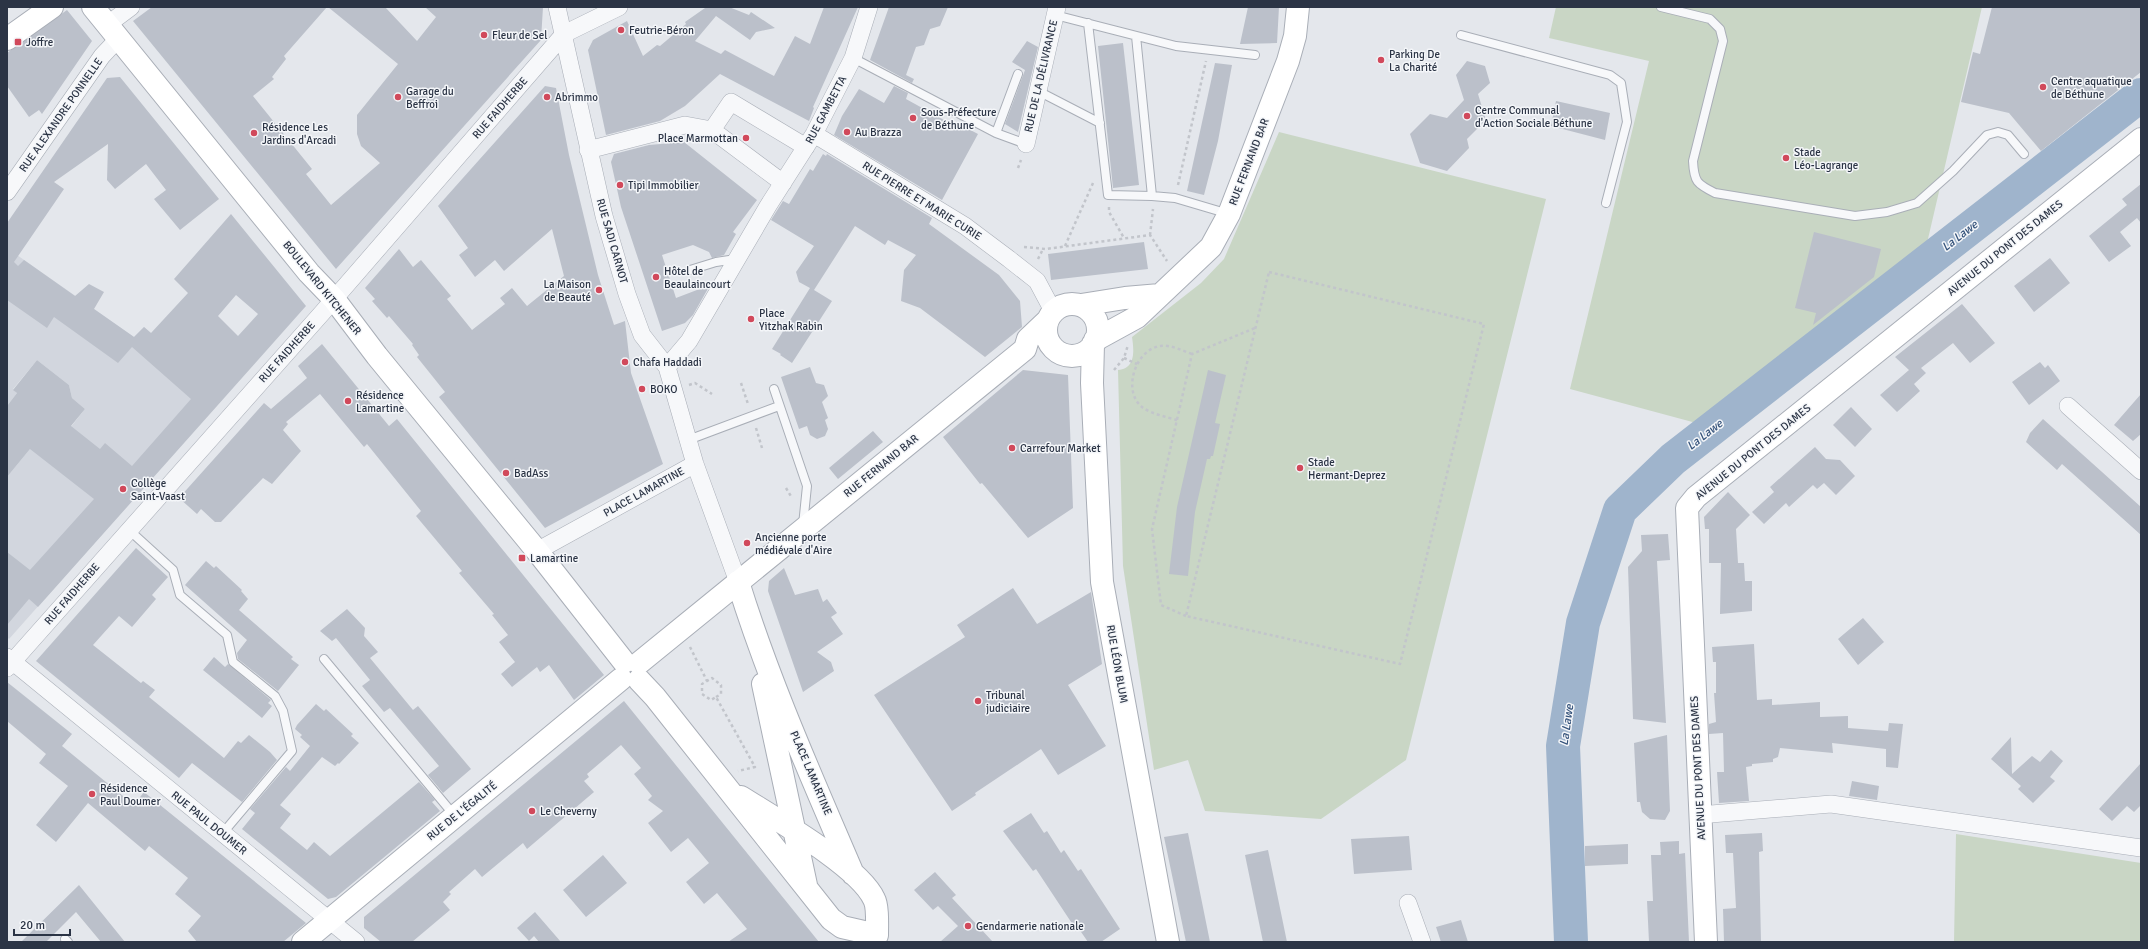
<svg xmlns="http://www.w3.org/2000/svg" width="2148" height="949" font-family="Signika,sans-serif">
  <style>
    .built { fill: #d2d6de }
    .green { fill: #c9d6c5 }
    .lines { fill: none; stroke-linecap: round; stroke-linejoin: round }
    .river { stroke: #9fb4cc; stroke-width: 34 }
    .building { fill: #bbc0ca; fill-rule: evenodd }
    .lane-casing { stroke: #a9aeb7; stroke-width: 10 }
    .street-casing { stroke: #a9aeb7; stroke-width: 18 }
    .secondary-casing { stroke: #a9aeb7; stroke-width: 24 }
    .path { stroke: #c2c5cb; stroke-width: 2.5; stroke-dasharray: 3 3; stroke-linecap: butt }
    .lane { stroke: #f7f8fa; stroke-width: 8 }
    .street { stroke: #f7f8fa; stroke-width: 17 }
    .secondary { stroke: #fff; stroke-width: 22 }
    .poi-dot { fill: #d1495b; stroke: #f4f6f9; stroke-width: 1.5 }
    .labels { text-anchor: middle; dominant-baseline: central; stroke-width: 3; stroke-linejoin: round; paint-order: stroke }
    .poi-label { font-size: 11px; fill: #2b3445; stroke: #f4f6f9; text-anchor: start }
    .street-label { font-size: 11px; fill: #2b3445; stroke: #f4f6f9 }
    .water-label { font-size: 12px; font-style: italic; fill: #34527a; stroke: #f4f6f9 }
  </style>
  <rect width="100%" height="100%" fill="#e4e7ec"/>
  <path class="built" d="M7,248L134,337L144,327L224,397L9,639L7,637V477L30,449L67,432L85,409L72,398L69,385L37,360L13,389L17,393L7,406Z"/>
  <path class="green" d="M1556,7H1982L1924,256L1840,318L1711,427L1570,389L1649,61L1549,38Z
    M1279,132L1546,199L1406,760L1321,819L1205,811L1188,760L1154,770L1123,566L1118,370C1136,369 1134,350 1132,337L1201,283L1224,259Z
    M1956,834L2141,863V942H1954Z"/>
  <g class="lines">
    <path class="river" d="M1571,942L1563,746L1583,623L1620,510L1673,459L2141,95"/>
  </g>
  <path class="building" d="M152,7H327L284,56L286,59L272,77L274,79L253,96L312,169L306,174L331,205L380,163L361,146L357,134V115L398,64L328,7H385L417,41L436,17L425,7H543L541,40L336,269L133,21Z
    M703,7H729L749,15L751,12L775,28L756,32L750,40L716,16L695,41L721,54L725,50L774,76L795,36L810,44L824,7H858L813,107L814,108L809,121L720,74L685,106L660,121L606,135L588,50L593,40L627,21L643,56L657,45L660,46L686,24L685,22L705,8Z
    M889,7H948L940,26L930,29L924,45L916,47L906,75L914,79L912,83L870,60Z
    M1248,7H1279L1277,43L1240,44Z
    M1992,7H2141V72L2041,151L2009,113L1961,102L1973,52L1980,54Z
    M67,10L92,41L42,114L39,110L29,117L7,86V53Z
    M1027,41L1038,47L1018,132L1005,124L1025,70L1012,62Z
    M1123,43L1139,185L1113,188L1098,46Z
    M1467,61L1485,66L1490,83L1478,94L1486,120L1467,139L1469,148L1447,171L1420,163L1410,134L1430,114L1447,118L1464,100L1456,75Z
    M1215,63L1232,65L1218,141L1204,195L1187,191Z
    M120,77L219,199L180,230L154,199L166,190L146,164L115,189L107,180L108,144L54,182L64,189L14,262L18,266L24,260L75,296L89,284L104,292L94,309L134,337L144,327L151,333L188,293L174,279L231,214L306,306L38,607L29,599L7,625V552L30,570L94,499L30,449L7,477V406L17,393L13,390L37,360L69,385L72,398L85,409L71,426L100,449L105,443L132,466L191,399L132,347L118,363L54,317L47,328L7,300V223L107,78ZM236,295L258,314L238,336L218,316Z
    M545,86L556,88L569,155L598,275L614,325L625,321L631,373L663,464L545,528L439,397L445,392L417,357L419,355L412,345L413,344L389,316L387,318L372,301L375,299L365,288L399,249L413,267L421,260L451,296L447,299L472,330L505,304L500,298L512,288L527,306L564,276L552,229L504,271L495,260L475,277L459,255L468,248L438,206Z
    M894,86L908,93L906,99L953,125L955,122L978,134L942,200L834,135L842,116L859,89L884,103Z
    M1556,101L1610,113L1605,140L1551,126Z
    M684,142L757,200L733,232L736,234L724,255L712,258L709,252L693,245L662,255L676,298L710,285L693,315L685,323L662,331L621,207L611,162L614,154L649,145Z
    M823,154L826,156L827,154L932,218L929,224L999,275L1020,301L1022,327L985,357L920,308L901,301L904,270L916,255L888,240L885,245L855,226L814,290L832,301L792,363L780,355L781,354L772,349L810,288L799,282L796,272L814,246L771,220L783,201L789,204L810,169L813,171Z
    M2141,184V223L2137,218L2120,232L2131,246L2109,262L2089,236L2127,205L2122,199Z
    M1814,232L1881,249L1874,277L1813,325L1816,313L1795,308Z
    M1144,242L1148,269L1051,280L1048,254Z
    M2050,258L2070,283L2034,312L2014,286Z
    M1962,304L1995,343L1970,363L1953,343L1921,368L1926,373L1914,384L1920,391L1897,412L1880,395L1909,370L1895,357Z
    M322,344L389,426L397,419L604,675L574,700L549,665L540,672L537,667L512,687L501,674L515,662L499,642L508,635L492,615L494,614L459,573L462,571L416,516L421,511L367,444L364,447L320,394L286,422L288,424L283,430L301,451L272,484L263,478L221,522H215L201,509L197,514L179,498L264,403L271,409L307,378L298,366Z
    M2040,362L2045,368L2048,365L2060,381L2029,405L2012,382Z
    M810,367L816,383L824,385L828,396L822,402L828,418L825,420L828,429L825,436L817,439L810,435L807,426L799,429L781,377Z
    M1023,370L1068,375L1073,508L1028,538L982,483L980,484L943,437Z
    M1208,370L1226,375L1215,423L1220,424L1213,456H1211L1210,459H1207L1195,512L1188,576L1169,574L1177,507Z
    M2141,394V434L2133,441L2114,425Z
    M1851,407L1872,429L1855,447L1833,425Z
    M2043,419L2141,507V535L2062,464L2057,470L2026,442L2030,433Z
    M873,431L883,442L838,479L829,468Z
    M1815,447L1826,459L1840,460L1855,476L1836,495L1824,483L1817,489L1813,485L1789,507L1786,503L1764,524L1752,512L1774,492L1770,487Z
    M1728,492L1750,515L1736,529L1738,563H1744L1745,581H1752V611L1720,614L1721,563H1709V529H1705L1704,517Z
    M1668,534L1670,560L1657,561L1666,723L1633,719L1628,567L1642,551L1641,535Z
    M136,548L168,577L152,595L156,599L132,627L119,616L93,645L141,683L143,681L155,690L149,697L224,758L238,741L241,743L249,735L270,752L277,760L242,802L192,763L179,778L36,661Z
    M206,561L214,568L216,566L242,590L241,591L248,599L239,610L293,657L291,659L299,665L278,691L238,659L237,653L247,640L185,585Z
    M784,568L795,595L818,589L823,602L827,599L837,613L831,617L843,634L817,652L831,662L834,671L803,692L768,591L769,581Z
    M1013,588L1037,624L1091,592L1102,664L1068,685L1106,746L1058,775L1041,749L975,793L976,795L952,811L874,695L965,637L957,625Z
    M347,609L365,628L364,636L378,652L370,658L413,710L418,706L471,769L443,793L428,775L439,766L390,708L384,712L362,686L370,680L336,638L332,641L320,631Z
    M1863,618L1884,642L1858,665L1838,639Z
    M1754,644L1757,700L1772,699V705L1820,702V717L1848,716V728L1888,731L1889,723L1903,724L1898,768L1886,767V749L1832,743L1833,753L1780,748L1778,757L1773,759V762L1752,764V766L1746,767L1749,801L1719,803L1717,772H1724L1723,733L1709,734V724L1716,722L1714,693H1716V662H1713L1712,647Z
    M214,657L225,667L228,664L271,700L268,703L272,706L262,718L203,670Z
    M7,682L72,734L62,746L134,805L144,792L306,923L283,942H197L188,931L201,916L175,894L188,878L149,846L145,851L88,803L56,842L36,825L68,786L39,763L46,754L7,721Z
    M624,701L819,942H728L747,929L717,893L704,904L686,882L709,863L688,838L671,852L648,823L663,811L648,800L652,796L634,774L641,768L621,745L587,774L589,777L584,781L594,792L527,849L523,843L482,877L475,869L449,892L451,894L443,902L450,910L412,942H381L364,928V917Z
    M316,704L324,711L326,709L353,734L351,736L359,743L339,764L338,763L335,766L322,757L280,805L291,814L280,828L307,850L314,842L330,856L419,782L435,800L432,802L440,811L336,897L328,899L242,829L255,813L250,809L286,767L290,771L310,746L300,737L302,735L295,729L297,725Z
    M1667,735L1670,811L1665,820L1650,819L1642,812L1640,802H1637L1634,743Z
    M2011,737L2012,774L2032,756L2040,762L2051,750L2063,761L2050,777L2055,781L2033,803L2018,789L2021,786L1991,759Z
    M2141,763V805L2134,812L2127,806L2112,821L2099,809Z
    M1852,781L1879,786L1877,800L1849,796Z
    M1031,813L1044,833L1047,831L1061,853L1064,850L1078,871L1081,869L1120,929L1101,942H1088L1079,929L1077,931L1036,869L1033,871L1003,831Z
    M1188,833L1210,942H1186L1164,837Z
    M1762,833L1763,851L1759,852L1761,942H1724L1723,909L1736,908L1733,853H1726L1725,835Z
    M1409,836L1412,870L1354,874L1351,839Z
    M1679,841V854L1685,853L1689,942H1649L1647,901H1653L1651,855H1661L1660,842Z
    M1628,844V864L1585,866V846Z
    M1268,850L1287,942H1263L1245,855Z
    M603,855L627,883L586,917L563,890Z
    M935,872L956,895L952,898L993,942H940L958,926L938,906L933,910L914,890Z
    M79,885L125,942H101L76,912L46,942H21Z
    M535,912L561,942H539L534,936L529,941L517,928Z
    M1461,920L1468,942H1441L1436,927Z"/>
  <g class="lines">
    <defs>
      <path id="lane" d="M1661,7L1710,19L1720,29L1723,41L1693,161C1694,182 1697,184 1715,193L1855,216L1887,212L1917,203L1953,171L1987,135L1998,132L2008,135L2024,154
        M1055,15L1176,46L1255,55
        M1088,23L1108,195L1152,196L1136,36
        M1461,35L1610,75L1621,83L1627,122L1606,203
        M853,58L996,133L1026,144
        M1038,91L1100,123
        M996,133L1018,74
        M1152,196L1175,198L1229,214
        M690,270L716,262L736,259
        M774,389L807,486L803,525
        M688,440L779,406
        M129,530L173,570L180,595L227,635L233,662L275,696L283,711L292,751L222,834
        M324,659L454,815
        M65,939L68,942"/>
      <path id="street" d="M557,7L604,216L627,294L642,335L667,367L695,464L738,582
        M107,25L131,7
        M814,134L965,226L1009,259L1037,281L1053,311
        M1026,144L1057,7
        M588,150L685,125L712,130
        M783,183L712,130L731,102L806,147
        M7,192L102,56L118,39
        M667,367L689,341L768,206L814,134L853,58L869,7
        M2068,406L2141,471
        M537,551L695,464
        M7,657L356,942
        M7,668L322,313L564,34L619,7
        M1699,815L1831,804L2141,848
        M1408,903L1422,942"/>
      <path id="secondary" d="M93,7L309,273L334,299L377,356L537,551L624,662
        M7,39L52,7
        M1046 330a26 26 0 1 1 52 0a26 26 0 1 1-52 0Z
        M1081,305L1125,298L1160,295
        M1095,340L1137,317L1211,247L1229,214L1288,61L1295,36L1298,7
        M1093,344L1092,383L1102,582L1168,942
        M738,582C769,682 812,778 853,874
        M639,663L1025,349L1028,339L1047,321
        M639,680L655,697L831,919L842,927L877,935
        M763,684L806,885
        M741,797C774,818 859,866 874,899C878,906 877,926 877,935
        M303,942L621,679
        M1706,942L1687,508L1696,497L2141,139"/>
    </defs>
    <use href="#lane" class="lane-casing"/>
    <use href="#street" class="street-casing"/>
    <use href="#secondary" class="secondary-casing"/>
    <path class="path" d="M1018,168L1021,160
      M1178,185L1206,61
      M1109,207V212L1124,238
      M1150,235L1153,209
      M1065,246L1093,183
      M1024,247L1046,249L1150,235L1167,261
      M1038,259L1043,249
      M1269,272L1484,324L1400,664L1186,616Z
      M1124,358L1137,364
      M1114,370L1124,358L1128,345
      M741,383L748,404
      M689,385L695,383L712,394
      M1177,420C1167,417 1151,414 1142,407C1122,391 1135,350 1160,346C1170,344 1183,351 1192,354
      M756,428L762,448
      M786,488L792,498
      M1186,616L1161,605L1152,529L1192,354L1255,328
      M690,647L707,681
      M716,697L721,694V685L712,678L702,684V694L711,700L716,697L755,767L738,771"/>
    <use href="#lane" class="lane"/>
    <use href="#street" class="street"/>
    <use href="#secondary" class="secondary"/>
  </g>
  <g class="poi-dot">
    <circle cx="621" cy="30" r="4"/>
    <circle cx="484" cy="35" r="4"/>
    <rect x="14" y="38" width="8" height="8" rx="2"/>
    <circle cx="1381" cy="60" r="4"/>
    <circle cx="2043" cy="87" r="4"/>
    <circle cx="398" cy="97" r="4"/>
    <circle cx="547" cy="97" r="4"/>
    <circle cx="1467" cy="116" r="4"/>
    <circle cx="913" cy="118" r="4"/>
    <circle cx="847" cy="132" r="4"/>
    <circle cx="254" cy="133" r="4"/>
    <circle cx="746" cy="138" r="4"/>
    <circle cx="1786" cy="158" r="4"/>
    <circle cx="620" cy="185" r="4"/>
    <circle cx="656" cy="277" r="4"/>
    <circle cx="599" cy="290" r="4"/>
    <circle cx="751" cy="319" r="4"/>
    <circle cx="625" cy="362" r="4"/>
    <circle cx="642" cy="389" r="4"/>
    <circle cx="348" cy="401" r="4"/>
    <circle cx="1012" cy="448" r="4"/>
    <circle cx="1300" cy="468" r="4"/>
    <circle cx="506" cy="473" r="4"/>
    <circle cx="123" cy="489" r="4"/>
    <circle cx="747" cy="543" r="4"/>
    <rect x="518" y="554" width="8" height="8" rx="2"/>
    <circle cx="978" cy="701" r="4"/>
    <circle cx="92" cy="794" r="4"/>
    <circle cx="532" cy="811" r="4"/>
    <circle cx="968" cy="926" r="4"/>
  </g>
  <g class="labels">
    <g class="poi-label">
      <text x="629" y="30">Feutrie-Béron</text>
      <text x="492" y="35">Fleur de Sel</text>
      <text x="26" y="42">Joffre</text>
      <text x="1389" y="54">Parking De<tspan x="1389" dy="13">La Charité</tspan></text>
      <text x="2051" y="81">Centre aquatique<tspan x="2051" dy="13">de Béthune</tspan></text>
      <text x="406" y="91">Garage du<tspan x="406" dy="13">Beffroi</tspan></text>
      <text x="555" y="97">Abrimmo</text>
      <text x="1475" y="110">Centre Communal<tspan x="1475" dy="13">d'Action Sociale Béthune</tspan></text>
      <text x="921" y="112">Sous-Préfecture<tspan x="921" dy="13">de Béthune</tspan></text>
      <text x="262" y="127">Résidence Les<tspan x="262" dy="13">Jardins d'Arcadi</tspan></text>
      <text x="855" y="132">Au Brazza</text>
      <text x="738" y="138" text-anchor="end">Place Marmottan</text>
      <text x="1794" y="152">Stade<tspan x="1794" dy="13">Léo-Lagrange</tspan></text>
      <text x="628" y="185">Tipi Immobilier</text>
      <text x="664" y="271">Hôtel de<tspan x="664" dy="13">Beaulaincourt</tspan></text>
      <text x="591" y="284" text-anchor="end">La Maison<tspan x="591" dy="13">de Beauté</tspan></text>
      <text x="759" y="313">Place<tspan x="759" dy="13">Yitzhak Rabin</tspan></text>
      <text x="633" y="362">Chafa Haddadi</text>
      <text x="650" y="389">BOKO</text>
      <text x="356" y="395">Résidence<tspan x="356" dy="13">Lamartine</tspan></text>
      <text x="1020" y="448">Carrefour Market</text>
      <text x="1308" y="462">Stade<tspan x="1308" dy="13">Hermant-Deprez</tspan></text>
      <text x="514" y="473">BadAss</text>
      <text x="131" y="483">Collège<tspan x="131" dy="13">Saint-Vaast</tspan></text>
      <text x="755" y="537">Ancienne porte<tspan x="755" dy="13">médiévale d'Aire</tspan></text>
      <text x="530" y="558">Lamartine</text>
      <text x="986" y="695">Tribunal<tspan x="986" dy="13">judiciaire</tspan></text>
      <text x="100" y="788">Résidence<tspan x="100" dy="13">Paul Doumer</tspan></text>
      <text x="540" y="811">Le Cheverny</text>
      <text x="976" y="926">Gendarmerie nationale</text>
    </g>
    <g class="street-label">
      <text transform="translate(1041 76) rotate(-77)">RUE DE LA DÉLIVRANCE</text>
      <text transform="translate(500 108) rotate(-49)">RUE FAIDHERBE</text>
      <text transform="translate(826 110) rotate(-62)">RUE GAMBETTA</text>
      <text transform="translate(61 115) rotate(-55)">RUE ALEXANDRE PONNELLE</text>
      <text transform="translate(1249 162) rotate(-69)">RUE FERNAND BAR</text>
      <text transform="translate(922 201) rotate(32)">RUE PIERRE ET MARIE CURIE</text>
      <text transform="translate(612 241) rotate(74)">RUE SADI CARNOT</text>
      <text transform="translate(2005 248) rotate(-39)">AVENUE DU PONT DES DAMES</text>
      <text transform="translate(322 288) rotate(51)">BOULEVARD KITCHENER</text>
      <text transform="translate(287 352) rotate(-48)">RUE FAIDHERBE</text>
      <text transform="translate(1753 452) rotate(-39)">AVENUE DU PONT DES DAMES</text>
      <text transform="translate(881 466) rotate(-39)">RUE FERNAND BAR</text>
      <text transform="translate(644 492) rotate(-29)">PLACE LAMARTINE</text>
      <text transform="translate(72 594) rotate(-49)">RUE FAIDHERBE</text>
      <text transform="translate(1117 664) rotate(80)">RUE LÉON BLUM</text>
      <text transform="translate(1698 768) rotate(-93)">AVENUE DU PONT DES DAMES</text>
      <text transform="translate(811 773) rotate(67)">PLACE LAMARTINE</text>
      <text transform="translate(462 811) rotate(-39)">RUE DE L'ÉGALITÉ</text>
      <text transform="translate(209 823) rotate(39)">RUE PAUL DOUMER</text>
    </g>
    <g class="water-label">
      <text transform="translate(1960 236) rotate(-38)">La Lawe</text>
      <text transform="translate(1705 435) rotate(-38)">La Lawe</text>
      <text transform="translate(1567 725) rotate(-82)">La Lawe</text>
    </g>
  </g>
  <rect width="2148" height="949" fill="none" stroke="#2b3445" stroke-width="16"/>
  <path d="M14 929v6h56v-6" fill="none" stroke="#2b3445" stroke-width="2"/>
  <text x="20" y="929" font-size="12" fill="#2b3445" stroke="#f4f6f9" stroke-width="3" paint-order="stroke">20 m</text>
</svg>
